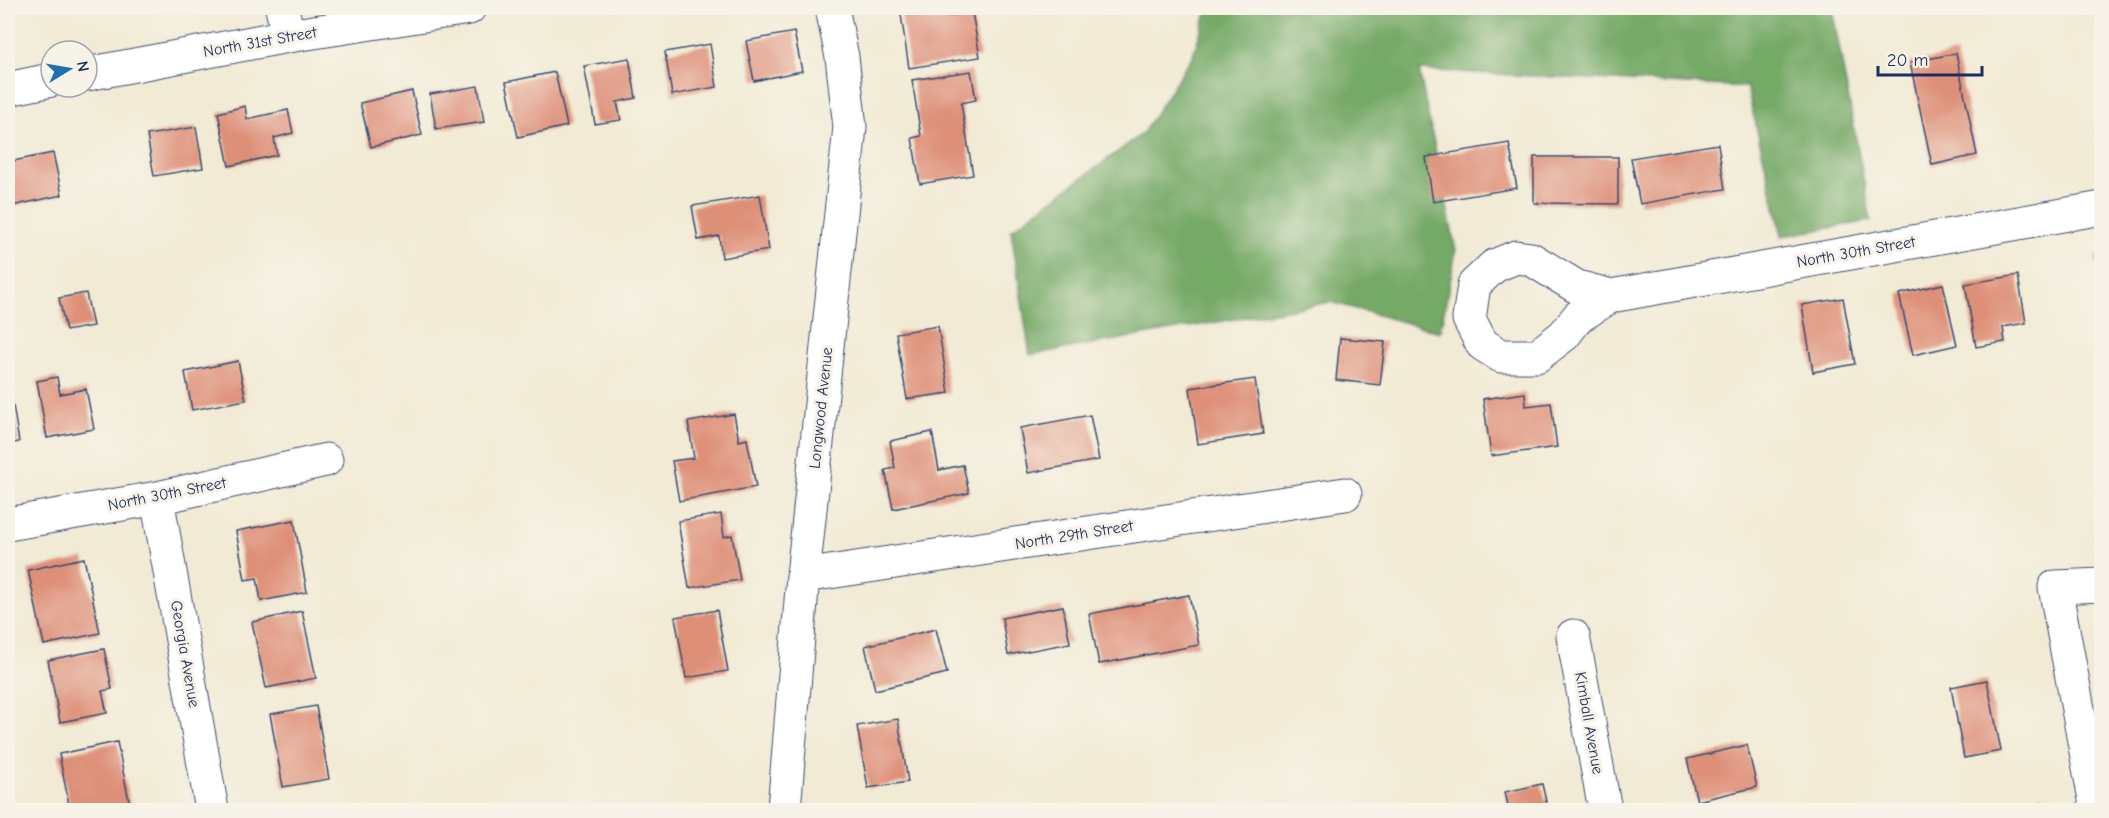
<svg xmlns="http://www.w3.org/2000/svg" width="2109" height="818" font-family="'Comic Neue',sans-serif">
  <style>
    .forest { fill: #74a966; stroke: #486c62; stroke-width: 1.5 }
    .building { fill: #de8f78 }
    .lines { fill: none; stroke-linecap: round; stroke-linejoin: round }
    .street-casing { stroke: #3b4b70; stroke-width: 35 }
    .street { stroke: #fff; stroke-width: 33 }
    .labels { text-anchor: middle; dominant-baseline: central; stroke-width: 6; stroke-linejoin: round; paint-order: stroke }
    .street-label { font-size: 16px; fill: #1b2f5e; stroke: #f7f3e8 }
  </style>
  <rect width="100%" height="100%" fill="#f7f3e8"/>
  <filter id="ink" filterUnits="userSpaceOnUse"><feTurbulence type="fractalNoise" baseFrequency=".0167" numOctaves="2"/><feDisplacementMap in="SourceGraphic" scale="12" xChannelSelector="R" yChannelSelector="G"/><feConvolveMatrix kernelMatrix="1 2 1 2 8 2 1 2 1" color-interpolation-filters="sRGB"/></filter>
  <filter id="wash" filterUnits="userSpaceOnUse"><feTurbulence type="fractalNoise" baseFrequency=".008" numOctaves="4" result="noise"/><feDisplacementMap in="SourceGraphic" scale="24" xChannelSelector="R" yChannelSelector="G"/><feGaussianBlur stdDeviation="1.35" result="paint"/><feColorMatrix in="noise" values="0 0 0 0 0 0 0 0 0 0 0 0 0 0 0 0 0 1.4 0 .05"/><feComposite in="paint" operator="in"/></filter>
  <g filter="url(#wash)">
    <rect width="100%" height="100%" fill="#f1ead4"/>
    <path class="forest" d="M1208,8H1832L1871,221L1782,236L1747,87L1419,70L1456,251L1440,332L1331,302L1030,355L1011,230L1143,133L1193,55Z"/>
    <g id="blocks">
      <path class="building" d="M900,8H948L949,16L972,12L980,57L909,68Z
        M794,32L802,71L754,81L746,41Z
        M710,44L717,87L672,95L665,52Z
        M1956,53L1977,155L1932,165L1910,63Z
        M629,58L636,98L617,102L621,120L595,124L584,66Z
        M971,71L976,100L961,103L973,175L920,184L912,138L921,136L912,80Z
        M555,72L567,126L518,137L506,82Z
        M478,86L484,122L436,129L430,94Z
        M412,91L422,135L371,147L360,103Z
        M245,106L247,119L288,110L293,133L274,138L277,155L229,166L218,113Z
        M196,127L203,168L154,176L147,135Z
        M1509,143L1517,188L1433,202L1426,157Z
        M1718,144L1725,189L1640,204L1631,158Z
        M53,153L62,195L12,206L8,186V162Z
        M1534,157H1618V204L1534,203Z
        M760,195L769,250L722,258L719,236L698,240L692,206Z
        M2102,255V280H2101L2095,256Z
        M2018,275L2026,323L2003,327L2005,342L1976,347L1965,284Z
        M1943,284L1957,345L1913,355L1899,294Z
        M86,293L93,326L66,331L59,298Z
        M1843,298L1855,364L1813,372L1802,305Z
        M938,326L949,393L907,399L896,333Z
        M1340,338L1385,342L1380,385L1336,380Z
        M238,361L246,400L192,410L185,372Z
        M57,377L60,394L86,389L94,429L47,438L37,381Z
        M1255,379L1263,434L1198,444L1190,388Z
        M1525,393L1526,406L1551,403L1557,447L1491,456L1483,399Z
        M12,399L19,442L8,444V400Z
        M734,414L739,441L747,439L756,487L679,501L672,461L694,458L688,422Z
        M1090,415L1099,460L1028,473L1020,428Z
        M932,432L939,470L963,465L969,493L893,509L885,470L895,468L890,441Z
        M721,514L724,537L732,535L740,580L689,588L678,521Z
        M294,520L307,592L261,601L257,578L245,580L236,531Z
        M84,558L100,633L44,645L28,570Z
        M1189,595L1199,645L1099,664L1089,614Z
        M1063,606L1070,643L1008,655L1002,618Z
        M717,610L728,671L686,678L675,617Z
        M302,611L316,678L266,688L252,622Z
        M936,629L947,673L875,690L865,646Z
        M104,649L112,689L102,691L107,713L60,722L48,660Z
        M1987,680L2001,751L1964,758L1951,687Z
        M316,706L329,779L283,787L270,714Z
        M898,719L908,782L868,788L857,726Z
        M117,742L131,810H70L59,754Z
        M1747,745L1757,787L1697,801L1687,759Z
        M1542,784L1548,810H1509L1505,792Z
        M2042,803L2043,810H2012Z"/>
    </g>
  </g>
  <g filter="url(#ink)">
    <use href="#blocks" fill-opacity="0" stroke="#3b4b70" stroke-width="1.5"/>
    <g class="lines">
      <defs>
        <path id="street" d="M282,8L288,36
          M87,74L288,36L469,8
          M8,89L51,80
          M1611,296L1577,287L1531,259L1516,257L1494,266L1474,285L1469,319L1482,344L1501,356H1537L1564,335L1578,317L1611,296L2102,208
          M157,498L212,810
          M8,524L157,498L326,460
          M803,576L1345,494
          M1573,636L1605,810
          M784,810L803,576L850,127L842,57L832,8
          M2097,810L2055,587L2102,585"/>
      </defs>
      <use href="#street" class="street-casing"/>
      <use href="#street" class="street"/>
    </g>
  </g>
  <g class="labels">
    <g class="street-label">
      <text transform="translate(260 42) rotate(-10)">North 31st Street</text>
      <text transform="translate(1856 252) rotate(-10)">North 30th Street</text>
      <text transform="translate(821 408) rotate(-84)">Longwood Avenue</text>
      <text transform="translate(167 494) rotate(-11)">North 30th Street</text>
      <text transform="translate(1074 535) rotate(-9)">North 29th Street</text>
      <text transform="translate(185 654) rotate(80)">Georgia Avenue</text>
      <text transform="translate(1589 723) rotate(80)">Kimball Avenue</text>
    </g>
  </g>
  <rect width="2109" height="818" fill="none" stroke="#f7f3e8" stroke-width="30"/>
  <g transform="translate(69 69) rotate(79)"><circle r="28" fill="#f7f3e8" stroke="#9fa5b1" stroke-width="1.5"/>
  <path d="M0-4.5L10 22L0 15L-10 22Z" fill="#1f6fb2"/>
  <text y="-9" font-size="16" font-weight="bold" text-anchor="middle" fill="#1b2f5e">N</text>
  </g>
  <path d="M1878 66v9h104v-9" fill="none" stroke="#1b2f5e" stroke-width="3"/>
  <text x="1887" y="66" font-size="18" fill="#1b2f5e" stroke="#f7f3e8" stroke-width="4.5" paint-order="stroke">20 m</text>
</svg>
